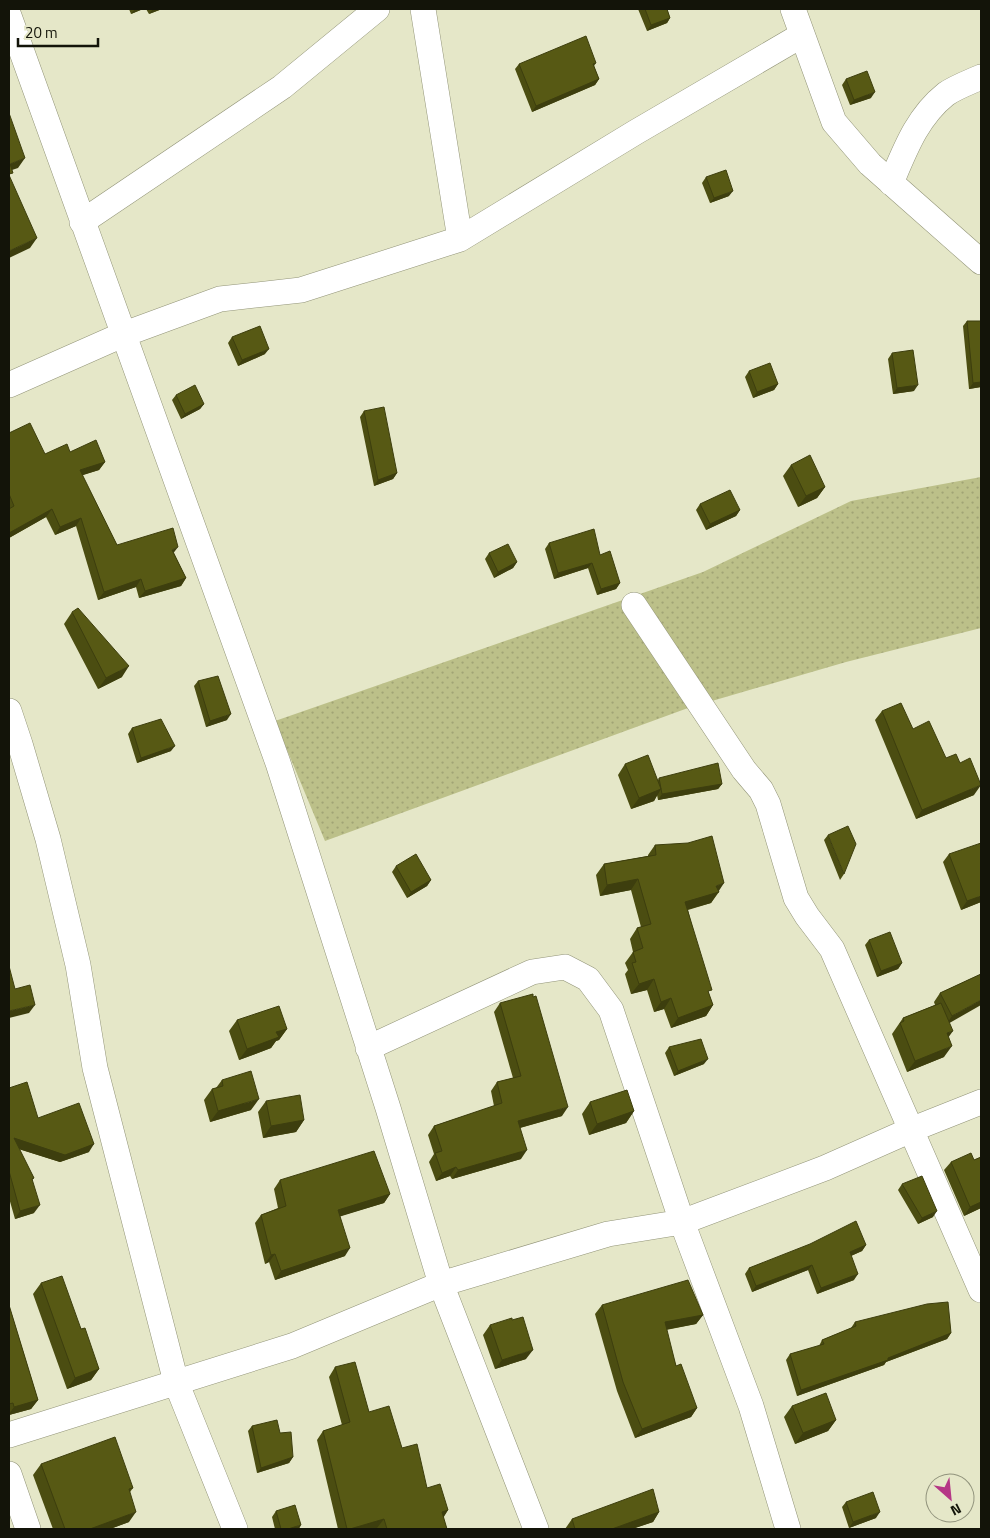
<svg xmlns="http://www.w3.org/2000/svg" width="990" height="1538" font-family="'Titillium Web',sans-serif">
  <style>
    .grass { fill: url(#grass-dots) }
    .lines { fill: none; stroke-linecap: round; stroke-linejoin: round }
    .minor-casing { stroke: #929478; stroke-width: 26 }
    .minor { stroke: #fff; stroke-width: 25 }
    .wall { fill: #4b4d11 }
    .shaded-wall { fill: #3d3e0e }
    .building { fill: #575914; stroke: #3d3e0e }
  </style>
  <defs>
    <pattern id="grass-dots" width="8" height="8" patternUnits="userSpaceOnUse" patternTransform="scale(1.25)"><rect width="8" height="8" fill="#bcc089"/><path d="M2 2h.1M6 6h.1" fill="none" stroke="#a1a475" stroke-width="1.8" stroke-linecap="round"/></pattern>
  </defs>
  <rect width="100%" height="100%" fill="#e5e7c8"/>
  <path class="grass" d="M981,477V628L846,662L688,708L325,841L275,721L703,572L851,501Z"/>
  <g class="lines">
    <defs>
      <path id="minor" d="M423,9L460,239
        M793,9L834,122L870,164L981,262
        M9,16L278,763L388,1108L441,1284L536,1529
        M891,183C905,150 917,117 946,94C956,87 970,82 981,77
        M82,222L282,87L377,9
        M9,385L122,335L220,299L301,290L460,239L636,132L802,35
        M634,605L744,770L761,790L768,804L796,898L807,916L832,949L981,1290
        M9,711L20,744L48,839L78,965L95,1068L176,1382L235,1529
        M368,1048L532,972L565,967L588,979L611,1010L682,1222L751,1406L788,1529
        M9,1435L292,1346L441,1284L608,1234L682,1222L825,1168L913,1129L981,1102
        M9,1474L28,1529"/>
    </defs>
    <use href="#minor" class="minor-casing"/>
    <use href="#minor" class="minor"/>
  </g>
  <path class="wall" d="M129,9H143L131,14Z
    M146,9H162L149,14Z
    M638,9H667L670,18L667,23L647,31Z
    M596,63L594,66L599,79L595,85L532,112L515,69L519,64Z
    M846,79L871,98L850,105L842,85Z
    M706,177L729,196L710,203L702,183Z
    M967,321H981V387L969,389L963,326Z
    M232,337L265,354L238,366L228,343Z
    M892,353L914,391L893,394L888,359Z
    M749,371L778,384L774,390L753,398L745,377Z
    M176,395L204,404L200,409L181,419L172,400Z
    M364,411L397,473L393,479L374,486L360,417Z
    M9,433L45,454L70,452L105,462L99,470L82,475L117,545L174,553L186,578L181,586L139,598L136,587L98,600L76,526L55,535L46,517L9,538Z
    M791,465L825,487L817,498L798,507L783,476Z
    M700,504L740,510L736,516L706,530L696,510Z
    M549,543L600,555L620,583L616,589L597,595L588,568L554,579L545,549Z
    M489,553L517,562L513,568L494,578L485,559Z
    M72,612L122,677L98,689L64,624Z
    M198,681L227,720L206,727L194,686Z
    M882,711L913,729L946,758L974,795L916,819L875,720Z
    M132,728L171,751L137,763L128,734Z
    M625,764L658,780L659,778L722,784L718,789L658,800L657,795L654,801L631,809L618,775Z
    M828,835L844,874L840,880L824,840Z
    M655,845L719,892L711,903L688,910L709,994L713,1005L706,1016L671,1028L664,1009L654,1012L647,990L631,994L625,974L628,970L625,963L633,952L630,939L637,928L641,927L631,890L600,896L596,875L604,864L648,856V855Z
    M949,854L981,902L961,910L943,862Z
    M396,866L431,880L427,886L407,898L392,872Z
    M869,940L902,963L898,969L877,977L865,945Z
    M981,974L949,1023L944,1057L907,1072L892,1034L903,1018L935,1005L934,1002L940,993Z
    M500,1003L562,1116L520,1128L521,1159L452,1179L450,1176L436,1181L429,1162L434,1154L428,1135L434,1126L494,1106L491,1091L497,1082L513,1078L494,1012Z
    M237,1020L287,1029L279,1040L276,1041L271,1048L239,1060L229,1031Z
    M669,1047L704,1064L674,1076L665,1053Z
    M222,1080L251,1110L210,1122L204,1100L212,1089L216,1088Z
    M9,1088L38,1118L89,1152L60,1162L19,1149L34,1178L32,1180L34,1213L15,1219L9,1198Z
    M266,1101L304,1120L296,1132L263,1138L258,1112Z
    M590,1102L634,1111L626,1123L589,1135L582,1114Z
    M981,1157V1208L964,1216L944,1170L951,1162L974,1160Z
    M280,1180L390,1194L384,1203L340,1216L345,1256L275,1280L269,1262L265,1264L255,1223L261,1215L278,1208L274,1189Z
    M902,1184L933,1217L918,1224L898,1190Z
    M866,1245L862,1251L851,1256L854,1280L817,1294L808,1270L752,1292L745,1274L749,1268Z
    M41,1283L81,1329L99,1369L91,1380L67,1389L33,1294Z
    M9,1305L38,1400L31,1409L9,1415Z
    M602,1305L703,1315L696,1324L666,1330L676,1366L697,1408L691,1417L635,1438L617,1391L595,1314Z
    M855,1322L951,1333L947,1339L886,1362L884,1365L797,1396L786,1360L790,1354L819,1346L822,1340L851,1328Z
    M490,1325L526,1359L495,1369L483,1335Z
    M335,1367L369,1412L402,1448L427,1488L448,1510L443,1517L447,1529H377V1528L374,1529H338L317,1440L323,1431L342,1425L329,1377Z
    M792,1406L836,1420L828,1431L795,1444L784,1417Z
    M252,1426L280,1433L293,1457L289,1463L257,1473L248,1431Z
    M41,1464L133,1488L130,1492L129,1522L110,1529H53L33,1475Z
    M846,1502L876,1518L849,1528L842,1507Z
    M276,1511L299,1529H275L272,1517Z
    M659,1512L653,1522L632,1529H565L572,1519Z"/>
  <path class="shaded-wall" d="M135,9H143L131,14Z
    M153,9H162L149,14Z
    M670,18L667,23L647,31L651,25Z
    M599,79L595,85L532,112L536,106Z
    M875,92L871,98L850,105L854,100Z
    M25,158L18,168L9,171L10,164Z
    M733,191L729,196L710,203L714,198Z
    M37,238L30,248L9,258V251Z
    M269,349L265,354L238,366L242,360Z
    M981,382V387L969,389L973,383Z
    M778,384L774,390L753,398L757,392Z
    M918,385L914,391L893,394L897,388Z
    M204,404L200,409L181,419L185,414Z
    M105,462L99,470L74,478L80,470Z
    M397,473L393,479L374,486L378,480Z
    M825,487L817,498L798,507L806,496Z
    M52,509L46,517L9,538V533Z
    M740,510L736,516L706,530L710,524Z
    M81,518L76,526L55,535L60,527Z
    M178,547L172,555V550Z
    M517,562L513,568L494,578L498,572Z
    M592,563L588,568L554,579L558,573Z
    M186,578L181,586L139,598L145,591Z
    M141,579L136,587L98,600L104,592Z
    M620,583L616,589L597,595L601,589Z
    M129,666L122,677L98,689L106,678Z
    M231,714L227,720L206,727L210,721Z
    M175,746L171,751L137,763L141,758Z
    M722,784L718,789L658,800L662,794Z
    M981,785L974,795L916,819L922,810Z
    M661,789L654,801L631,809L639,798Z
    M638,879L631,890L600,896L607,885Z
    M431,880L427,886L407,898L411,892Z
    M724,883L711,903L678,912L685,902L716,886Z
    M981,896V902L961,910L967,901Z
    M902,963L898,969L877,977L881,971Z
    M654,979L647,990L631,994L639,984Z
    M671,998L664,1009L654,1012L661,1002Z
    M981,1000V1005L946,1025L952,1016Z
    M35,1005L29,1013L9,1018V1011Z
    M713,1005L706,1016L671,1028L678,1018Z
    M287,1029L279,1040L276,1041L271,1048L239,1060L247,1049L276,1032Z
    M953,1031L945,1042L947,1033Z
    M952,1046L944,1057L907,1072L915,1061Z
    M708,1059L704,1064L674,1076L678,1071Z
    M259,1099L251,1110L210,1122L218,1111Z
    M568,1107L562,1116L512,1130L518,1121Z
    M634,1111L626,1123L589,1135L597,1124Z
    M304,1120L296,1132L263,1138L271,1126Z
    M14,1138L94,1144L89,1152L60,1162L9,1146Z
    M527,1150L521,1159L452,1179L458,1170Z
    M456,1167L450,1176L436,1181L442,1173Z
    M390,1194L384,1203L332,1219L338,1210Z
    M981,1202V1208L964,1216L970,1207Z
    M40,1205L34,1213L15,1219L20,1211Z
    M937,1211L933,1217L918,1224L922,1218Z
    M866,1245L862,1251L846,1258L850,1252Z
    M350,1248L345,1256L275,1280L281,1271Z
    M275,1254L269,1262L265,1264L271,1255Z
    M812,1265L808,1270L752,1292L756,1286Z
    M858,1274L854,1280L817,1294L821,1288Z
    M703,1315L696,1324L658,1331L665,1322Z
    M951,1333L947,1339L886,1362L884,1365L797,1396L801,1390Z
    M533,1350L526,1359L495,1369L502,1360Z
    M99,1369L91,1380L67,1389L75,1378Z
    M38,1400L31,1409L9,1415V1414L14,1407Z
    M697,1408L691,1417L635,1438L642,1429Z
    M836,1420L828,1431L795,1444L803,1433Z
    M293,1457L289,1463L257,1473L261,1468Z
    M448,1510L442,1520V1512Z
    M136,1512L129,1522L110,1529H90Z
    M659,1512L653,1522L632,1529H612Z
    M880,1512L876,1518L849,1528L853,1522Z
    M384,1519L377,1528L374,1529H350Z
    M301,1525L299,1529H288Z"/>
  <path class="building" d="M645,9H667L670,18L651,25Z
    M586,36L596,63L593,64L599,79L536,106L519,64Z
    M867,71L875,92L854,100L846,79Z
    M9,113L25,158L10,164L13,173L9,174Z
    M726,170L733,191L714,198L706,177Z
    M9,175L37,238L9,251Z
    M967,321H981V382L973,383Z
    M260,326L269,349L242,360L232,337Z
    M913,350L918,385L897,388L892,353Z
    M770,363L778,384L757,392L749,371Z
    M195,385L204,404L185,414L176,395Z
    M384,407L397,473L378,480L364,411Z
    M30,423L45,454L67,444L70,452L96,440L105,462L80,470L117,545L173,528L178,547L172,550L186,578L145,591L141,579L104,592L81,518L60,527L52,509L9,533V509L14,506L9,494V433Z
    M810,455L825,487L806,496L791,465Z
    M730,490L740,510L710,524L700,504Z
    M594,529L600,555L610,551L620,583L601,589L592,563L558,573L549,543Z
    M508,544L517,562L498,572L489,553Z
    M78,608L129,666L106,678L72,612Z
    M218,676L231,714L210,721L198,681Z
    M901,703L913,729L929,721L946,758L956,754L960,763L970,758L981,785L922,810L882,711Z
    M161,719L175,746L141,758L132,728Z
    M648,755L661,789L639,798L625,764Z
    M718,763L722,784L662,794L659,778Z
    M848,826L856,844L844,874L828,835Z
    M712,836L724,883L716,886L719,892L685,902L712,990L708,991L713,1005L678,1018L671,998L661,1002L654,979L639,984L632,963L636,962L633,952L643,948L637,928L651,924L638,879L607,885L604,864L656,855L655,845L688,843Z
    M981,843V896L967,901L949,854Z
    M416,854L431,880L411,892L396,866Z
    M890,932L902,963L881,971L869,940Z
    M9,966L15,989L30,985L35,1005L9,1011Z
    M981,974V1000L952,1016L940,993Z
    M533,994V997L536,996L568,1107L518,1121L527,1150L458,1170L456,1167L442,1173L435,1153L442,1151L434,1126L502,1103L497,1082L521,1076L500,1003Z
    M941,1003L953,1031L947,1033L952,1046L915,1061L900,1023L904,1021L903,1018Z
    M279,1006L287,1029L276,1032L279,1037L247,1049L237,1020Z
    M701,1039L708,1059L678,1071L669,1047Z
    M251,1071L259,1099L218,1111L212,1089L223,1086L222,1080Z
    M27,1082L38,1118L79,1103L94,1144L65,1155L14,1138L34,1178L32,1179L40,1205L20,1211L9,1171V1088Z
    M627,1090L634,1111L597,1124L590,1102Z
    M300,1095L304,1120L271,1126L266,1101Z
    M374,1151L390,1194L338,1210L350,1248L281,1271L275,1254L271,1255L261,1215L286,1206L280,1180Z
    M971,1153L974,1160L981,1157V1202L970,1207L951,1162Z
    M922,1176L937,1211L922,1218L902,1184Z
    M856,1221L866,1245L850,1252L858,1274L821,1288L812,1265L756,1286L749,1268L810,1244Z
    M62,1276L81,1329L85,1328L99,1369L75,1378L41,1283Z
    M688,1280L703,1315L665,1322L676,1366L681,1364L697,1408L642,1429L623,1382L602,1305Z
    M948,1302L951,1333L888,1358V1360L801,1390L790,1354L824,1344L822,1340L856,1326L855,1322L927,1304Z
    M9,1305L38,1400L14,1407L13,1403L9,1404Z
    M523,1317L533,1350L502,1360L490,1325L512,1318V1320Z
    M355,1362L369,1412L389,1406L402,1448L417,1444L427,1488L440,1484L448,1510L442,1512L447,1529H387L384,1519L350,1529H347L323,1431L350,1422L335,1367Z
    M826,1393L836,1420L803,1433L792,1406Z
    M277,1420L280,1433L291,1432L293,1457L261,1468L252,1426Z
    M115,1437L133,1488L129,1489L136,1512L90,1529H65L41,1464Z
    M653,1489L659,1512L612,1529H575L572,1519Z
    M873,1492L880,1512L853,1522L846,1502Z
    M295,1505L301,1525L288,1529H281L276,1511Z"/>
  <rect width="990" height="1538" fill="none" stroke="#131409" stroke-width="20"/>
  <g transform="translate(950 1498) rotate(153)"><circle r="24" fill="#e5e7c8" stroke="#91937c"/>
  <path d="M0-4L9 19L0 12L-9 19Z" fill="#b53786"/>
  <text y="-8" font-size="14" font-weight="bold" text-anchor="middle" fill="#131409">N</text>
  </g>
  <path d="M18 38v8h80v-8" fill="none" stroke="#131409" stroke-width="2.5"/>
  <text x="25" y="38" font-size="15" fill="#131409" stroke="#e5e7c8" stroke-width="4" paint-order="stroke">20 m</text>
</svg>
